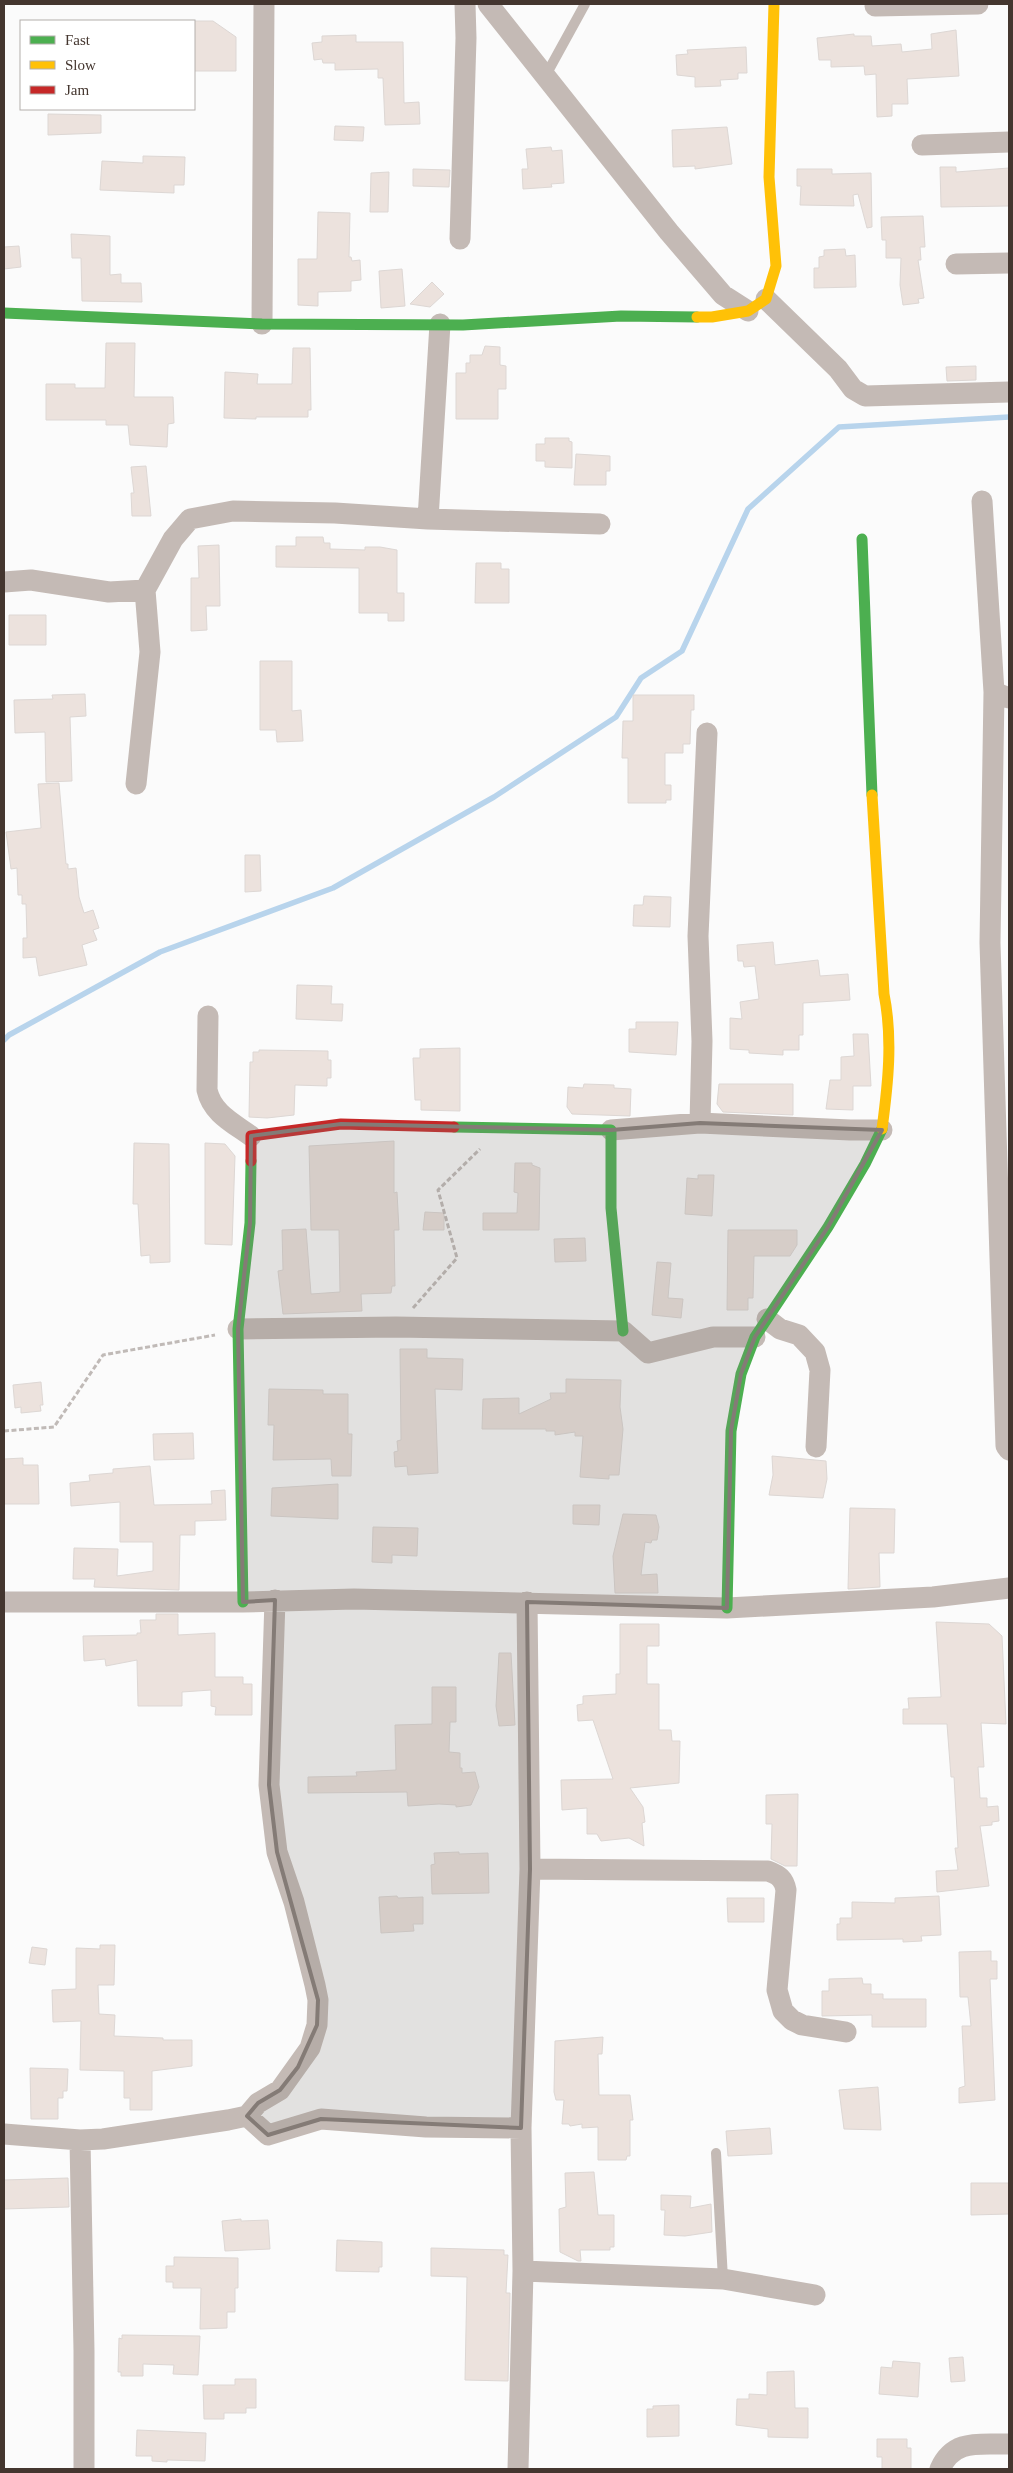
<svg xmlns="http://www.w3.org/2000/svg" width="1013" height="2473" font-family="'Times New Roman',serif">
  <style>
    .lines { fill: none; stroke-linecap: round; stroke-linejoin: round }
    .stream { stroke: #b8d4ec; stroke-width: 5.5 }
    .building { fill: #ece2dd; stroke: #ddd7d4 }
    .path { stroke: #c0bab7; stroke-width: 3; stroke-dasharray: 5 2.5; stroke-linecap: butt }
    .lane { stroke: #c4bab5; stroke-width: 10 }
    .street { stroke: #c4bab5; stroke-width: 21 }
    .fast { stroke: #4caf50; stroke-width: 11 }
    .slow { stroke: #ffc107; stroke-width: 11 }
    .jam { stroke: #c62828; stroke-width: 11 }
    .marked { fill: #847b76; fill-opacity: 0.2; stroke: #847b76; stroke-width: 4; stroke-linejoin: round }
  </style>
  <rect width="100%" height="100%" fill="#fbfbfb"/>
  <g class="lines">
    <path class="stream" d="M4,1040L9,1035L160,952L333,888L494,797L616,717L641,678L682,651L748,509L839,427L1009,417"/>
  </g>
  <path class="building" d="M194,21H213L236,37V71H194Z
    M956,30L959,76L907,79L908,104H892V116L877,117L876,74L865,75L864,66L831,67V60H819L817,38L854,34V36H871L872,46L901,44L902,52L932,49L931,34Z
    M356,35V42H403L404,103L419,102L420,124L385,125L383,78H378V69L335,70V63H323L322,59L314,60L312,43L322,42V36Z
    M746,47L747,73H738V79L720,80L721,86L695,87V77L677,75L676,55L688,54L687,50Z
    M48,114L101,115V133L48,135Z
    M335,126L364,127L363,141L334,140Z
    M727,127L732,164L695,169V166L673,167L672,130Z
    M551,147L552,151L562,150L564,183L551,184L552,187L523,189L522,169H528L526,149Z
    M143,156L185,157L184,185H174V193L100,190L102,161L143,163Z
    M940,167H956V172L1009,168V206L941,207Z
    M413,169L450,170L449,187L413,186Z
    M797,169H832V174L871,173L872,227L867,228L858,194L853,195L854,206L800,205L801,186H797Z
    M389,172L388,212H370L371,173Z
    M318,212L350,213L349,257H351L352,261L360,260L361,280L351,281V291L318,292V306L298,305V259H317Z
    M923,216L925,247H920L921,260H918L924,298L918,299L919,303L903,305L900,285L901,258H886V240H882L881,217Z
    M71,234L110,236V275L121,274V283H141L142,302L82,301L81,258H72Z
    M19,246L21,267L4,269V247Z
    M845,249L846,256L855,255L856,287L814,288V268H819V257L824,256V250Z
    M402,269L405,306L381,308L379,271Z
    M432,282L444,294L430,307L410,304Z
    M106,343H135L134,397H173L174,423L168,424L167,447L130,445L128,425H106V420H46V384H75V388H105Z
    M485,346L500,347V365L506,366V389H498V419H456V373H466V363H470V355H482Z
    M293,348H310L311,410H308V417H256V419L224,418L225,372L258,374L257,384H292Z
    M976,366V380L947,381L946,367Z
    M545,438H569V441L572,442V468L545,467V461H536V444H545Z
    M576,454L610,456V471H606V485H574Z
    M146,466L151,516H132L131,493H134L131,467Z
    M296,537H323L324,543H330V549L365,550V547H380L397,550V593H404V621H388V613H359V568L276,567V546H296Z
    M219,545L220,606H206L207,630L191,631V578H199L198,546Z
    M476,563H501V569H509V603H475Z
    M9,615H46V645H9Z
    M260,661H292V711L301,710L303,741L277,742L276,730H260Z
    M85,694L86,716L70,717L72,781L46,782L45,732L15,733L14,700L53,699L52,695Z
    M633,695H694V710H691L690,744H683V753H665V785H671V800H666V803H628V758H622L623,721H633Z
    M59,783L66,864H68V869L76,868L79,897L84,913L93,910L99,928L93,930L97,940L82,945L87,965L39,976L36,957L23,958V938H27L26,904H22V895H18L17,868L11,869L6,832L41,828L38,784Z
    M245,855H260L261,891L245,892Z
    M644,896L671,897L670,927L633,926L634,905H643Z
    M773,942L775,965L818,960L820,976L848,974L850,1000L803,1003V1035H799V1050H783V1055L749,1053V1050L730,1049V1018L742,1019L740,1002L759,999L755,966L744,967L743,961H738L737,945Z
    M297,985L332,986L331,1004H343L342,1021L296,1019Z
    M636,1022H678L676,1055L629,1052V1029H636Z
    M853,1034H868L871,1086H853V1110L826,1109L830,1080H841V1057L854,1056Z
    M460,1048V1111L421,1110V1100H415L413,1058H420V1049Z
    M259,1050L328,1051V1060H331V1078H327V1086L295,1085L294,1115L267,1118L249,1117L250,1062H253V1052H259Z
    M584,1084L614,1085V1088L631,1089L630,1116L572,1114L567,1107L568,1087L583,1088Z
    M719,1084H793V1115L723,1112L717,1104Z
    M394,1141V1193L397,1192L399,1230H394L395,1286H392L391,1293L361,1294L362,1311L283,1314L278,1271L283,1270L282,1230L306,1229L311,1294L340,1292L339,1230H311L309,1146Z
    M134,1143L169,1144L170,1262L150,1263V1255L141,1256L138,1204H133Z
    M205,1143L225,1144L235,1156L232,1245L205,1244Z
    M515,1163H532V1165L540,1168L539,1230H483V1213H517L518,1193L514,1192Z
    M698,1175H714L712,1216L685,1214L687,1178L698,1179Z
    M425,1212L444,1213V1230H423Z
    M728,1230H797V1245L790,1256H754L753,1298H748V1310H727Z
    M585,1238L586,1261L555,1262L554,1239Z
    M657,1262L671,1263L668,1298L683,1299L681,1318L652,1315Z
    M400,1349H427V1358L463,1359L462,1390L435,1389L438,1473L408,1475L407,1466L395,1467L394,1452L398,1451L397,1441L401,1440Z
    M566,1379L621,1380L620,1407L623,1429L619,1475H609V1479L580,1477L583,1436H575V1432L555,1435V1431H546V1429H482L483,1399L519,1398V1414L551,1399L550,1393H566Z
    M41,1382L43,1405H40L41,1411L21,1413V1407L15,1408L13,1385Z
    M269,1389L323,1390V1394H348V1434H352L351,1476H332L331,1459L273,1460L274,1425H268Z
    M193,1433L194,1459L154,1460L153,1434Z
    M772,1456L826,1461L827,1479L823,1498L769,1495L773,1475Z
    M23,1458V1465H38L39,1504H4V1459Z
    M150,1466L154,1505L212,1504L211,1491L225,1490L226,1520L195,1521V1535H180L179,1590L94,1587L95,1579H73L74,1548L118,1549L117,1576L153,1571V1542H120V1502L71,1506L70,1483L90,1481L89,1475L113,1473V1469Z
    M338,1484V1519L271,1516L272,1488Z
    M573,1505H600L599,1525L573,1524Z
    M850,1508L895,1509L894,1553H879L880,1587L848,1589Z
    M623,1514L656,1515L659,1527L657,1540H652L651,1543L645,1542L641,1575L657,1574L658,1593H615L613,1556Z
    M373,1527L418,1528L417,1556L392,1555V1563L372,1562Z
    M156,1614H178V1635L215,1633V1677H243V1684H252V1715H215L216,1707L211,1706V1690L182,1692V1706H138L137,1660L106,1666L105,1659L84,1661L83,1636L137,1635V1633H141L140,1620H156Z
    M936,1622L989,1624L1002,1636L1006,1724L981,1723L984,1767H978L980,1798H987V1807L998,1806L999,1821L992,1822V1825L980,1826L989,1886L937,1892L936,1871L958,1870L955,1848H958L954,1777H951L947,1724H903V1709H909L908,1698L941,1697Z
    M620,1624H659V1646H647V1684H659V1730H671L672,1741H680L679,1783L630,1788L643,1807L645,1822L642,1823L644,1846L629,1838L601,1841L597,1834H587V1808L562,1810L561,1780L613,1779L593,1720L578,1721L577,1705L583,1704V1696L616,1694V1674H620Z
    M499,1653H511L515,1725L499,1726L496,1706Z
    M432,1687H456V1722H450L449,1752L460,1753V1768H462V1773L475,1772L479,1787L471,1805L456,1807V1805L439,1804L408,1806L407,1792L308,1793V1777L357,1776L356,1772L396,1770L395,1725L432,1724Z
    M798,1794L797,1866H785L771,1859L772,1824H766V1795Z
    M459,1852V1854L488,1853L489,1893L432,1894L431,1865L435,1864L434,1853Z
    M397,1896L398,1898L423,1897V1924H413L414,1931L381,1933L379,1897Z
    M939,1896L941,1935L921,1936L922,1941L903,1942V1939L837,1940V1924H840V1918H852V1902L895,1903V1898Z
    M727,1898H764V1922H728Z
    M100,1945H115L114,1985H98L99,2014L115,2015L114,2036L163,2038V2040H192V2066L152,2071V2110H130V2098H124V2071L80,2070L81,2021L53,2022L52,1990L76,1989V1948L100,1949Z
    M32,1947L47,1949L45,1965L29,1963Z
    M991,1951V1961H997V1979H990L995,2100L959,2103V2088L965,2086L962,2026H971L968,1997H960L959,1952Z
    M862,1978L863,1984H871V1994H883V1999H926V2027H872V2015L822,2016V1991H829V1979Z
    M603,2037L602,2054H598L599,2095H630L633,2120H630V2156H627L626,2160H598V2127L582,2128V2124L570,2126L569,2124H562L564,2100H556L554,2092L555,2041Z
    M30,2068L68,2069L67,2091H63V2098H58V2119H31Z
    M878,2087L881,2130L844,2129L839,2090Z
    M770,2128L772,2154L728,2156L726,2131Z
    M594,2172L598,2215H614V2247H610V2250H580L581,2261H578L560,2252L559,2209L566,2207L565,2173Z
    M68,2178L69,2207L4,2209V2180Z
    M971,2183H1009V2214L971,2215Z
    M661,2195L691,2196L690,2208L711,2204L712,2232L685,2236L664,2235L665,2210H661Z
    M241,2219V2221L268,2220L270,2249L225,2251L222,2221Z
    M337,2240L382,2242V2267H379V2272L336,2271Z
    M431,2248L504,2250V2255H508L506,2293H510L508,2381L465,2380L467,2277L431,2276Z
    M174,2257L238,2258V2288H235V2312H227V2328L200,2329L201,2288H173V2282H166V2266H174Z
    M122,2335L200,2336L198,2375L173,2374L174,2365L143,2364V2376H121V2372H118L119,2338L122,2339Z
    M963,2357L965,2381L951,2382L949,2358Z
    M893,2361L920,2363L918,2397L879,2394L881,2367L892,2368Z
    M794,2371L795,2408H808V2438L768,2437V2429L736,2425L737,2399H749V2394L767,2395V2372Z
    M235,2379H256V2408H246V2413H224V2419H204L203,2385H235Z
    M679,2405V2436L647,2437V2409H653V2406Z
    M137,2430L206,2433L205,2461L167,2460V2462L152,2461V2456H136Z
    M877,2439H907V2448H911V2469H882V2457H877Z"/>
  <g class="lines">
    <path class="path" d="M413,1308L457,1258L438,1190L480,1149
      M4,1431L54,1427L103,1355L215,1335"/>
    <path class="lane" d="M546,75L585,4
      M716,2153L723,2279"/>
    <path class="street" d="M488,4L669,232L723,295L748,311
      M875,6L978,4
      M922,145L1009,142
      M460,239L466,38L465,4
      M956,264L1009,263
      M766,299L838,369L853,389L865,396L1009,392
      M262,324L264,4
      M982,501L994,692L1009,698
      M428,519L440,324
      M4,582L31,580L109,592L145,590L173,539L190,519L233,511L335,513L428,519L600,524
      M994,692L990,943L1006,1446L1009,1450
      M136,784L150,652L145,590
      M208,1016L207,1090C212,1113 233,1123 251,1136
      M700,1123L702,1041L698,936L707,733
      M611,1130L700,1123L850,1130H882
      M767,1319L780,1329L799,1335L815,1352L820,1370L816,1447
      M238,1329L396,1327L623,1331L648,1353L713,1337H755
      M4,1602H243L354,1599L727,1608L933,1597L1009,1588
      M530,1869L768,1871C779,1875 784,1879 786,1890L777,1990L783,2011L792,2020L802,2025L846,2032
      M247,2116L268,2135L321,2119L426,2127L521,2128
      M4,2134L80,2140L84,2351V2469
      M80,2140L103,2139L228,2120L247,2116L258,2103L280,2090L310,2048L317,2025L318,2000L315,1985L294,1902L277,1852L269,1785L275,1600
      M523,2271L723,2279L815,2295
      M518,2469L523,2271L521,2128L530,1869L527,1602
      M940,2469C954,2438 980,2445 1009,2444"/>
    <path class="fast" d="M4,313L262,324L463,325L621,316L697,317
      M862,539L872,795
      M454,1127L611,1130V1208L623,1331
      M243,1602L238,1329L250,1223L251,1161
      M727,1608L731,1431L741,1374L755,1337L828,1227L865,1164L882,1129"/>
    <path class="slow" d="M697,317H712L748,311L766,299L776,266L769,177L774,4
      M872,795L884,994C893,1039 888,1084 882,1129"/>
    <path class="jam" d="M251,1161V1136L341,1124L454,1127"/>
  </g>
  <path class="marked" d="M700,1123L882,1130L828,1227L755,1337L741,1374L731,1431L727,1608L527,1602L530,1869L521,2128L321,2119L268,2135L247,2116L258,2103L280,2090L298,2067L317,2025L318,2000L277,1852L269,1785L275,1600L243,1602L238,1329L250,1223L251,1136L341,1124L611,1130Z"/>
  <rect width="1013" height="2473" fill="none" stroke="#44362f" stroke-width="10"/>
  <rect x="20" y="20" width="175" height="90" fill="#ffffff" stroke="#b4afac"/>
  <rect x="30" y="36" width="25" height="8" fill="#4caf50" stroke="#b4afac"/>
  <text x="65" y="45" font-size="15" fill="#44362f">Fast</text>
  <rect x="30" y="61" width="25" height="8" fill="#ffc107" stroke="#b4afac"/>
  <text x="65" y="70" font-size="15" fill="#44362f">Slow</text>
  <rect x="30" y="86" width="25" height="8" fill="#c62828" stroke="#b4afac"/>
  <text x="65" y="95" font-size="15" fill="#44362f">Jam</text>
</svg>
